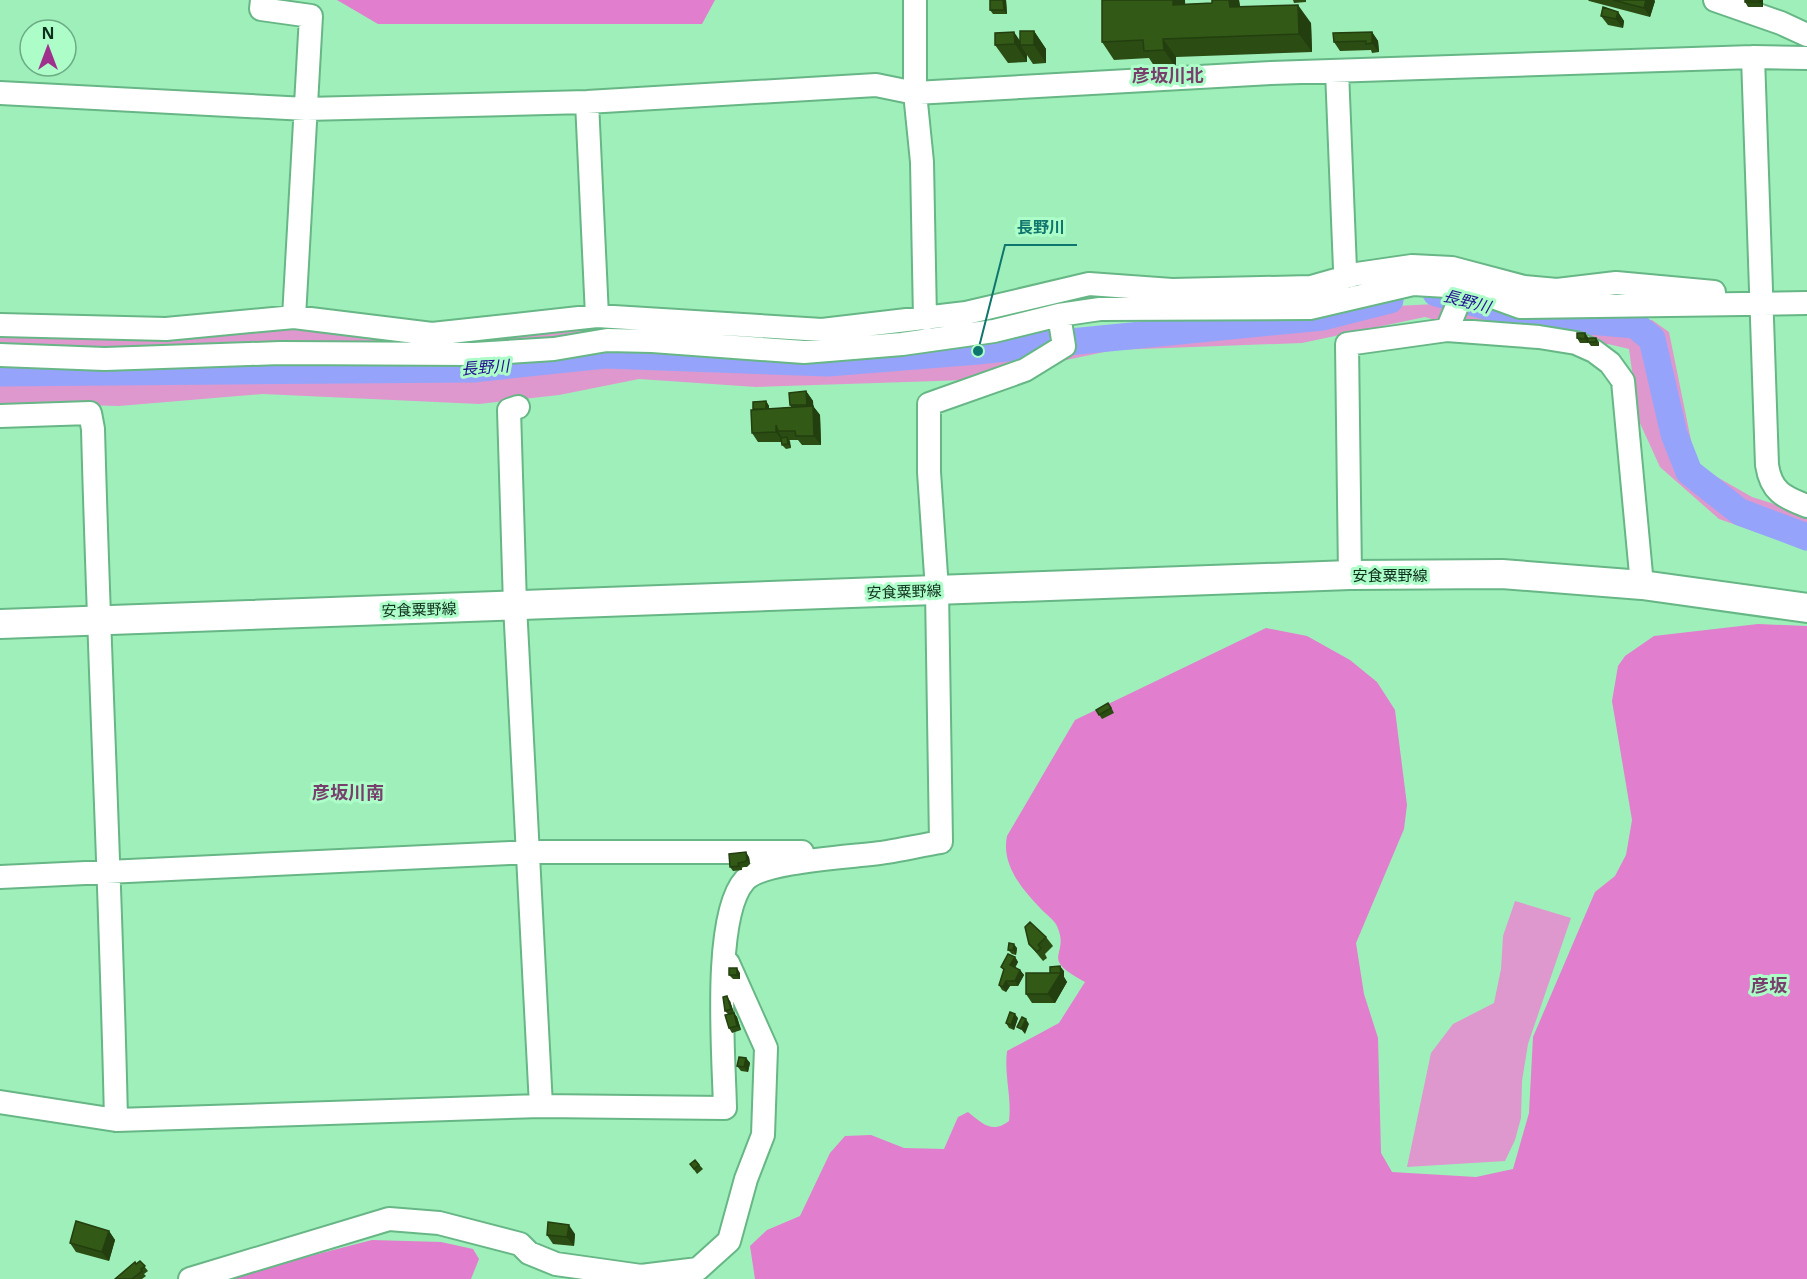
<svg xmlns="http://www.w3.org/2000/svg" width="1807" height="1279" font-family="'Noto Sans','Noto Sans JP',sans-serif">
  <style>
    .green { fill: #de98ce }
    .forest { fill: #e17ecd }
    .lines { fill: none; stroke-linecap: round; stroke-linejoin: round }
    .river { stroke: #95a4fa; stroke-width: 27 }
    .minor-casing { stroke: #67b685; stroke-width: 26 }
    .major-casing { stroke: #67b685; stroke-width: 32 }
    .minor { stroke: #fff; stroke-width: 22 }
    .major { stroke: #fff; stroke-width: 28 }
    .wall { fill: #2b4d13 }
    .shaded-wall { fill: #233f0f }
    .building { fill: #325a16; stroke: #233f0f; stroke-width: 1.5 }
    .labels { text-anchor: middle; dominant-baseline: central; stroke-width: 6; stroke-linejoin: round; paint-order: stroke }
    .street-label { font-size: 15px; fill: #0d2f1b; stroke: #acfdc8 }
    .water-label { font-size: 16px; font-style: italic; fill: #24118f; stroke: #acfdc8 }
    .quarter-label { font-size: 18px; font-weight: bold; fill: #783f6d; stroke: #acfdc8 }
    .leader { fill: none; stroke: #0f766e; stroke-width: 2 }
    .callout-dot { fill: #0f766e; stroke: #acfdc8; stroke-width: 2 }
    .callout-label { font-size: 16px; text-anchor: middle; font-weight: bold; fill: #0f766e; stroke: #acfdc8; stroke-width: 6; stroke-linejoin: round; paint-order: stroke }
  </style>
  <rect width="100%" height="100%" fill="#9fefbb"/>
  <path class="green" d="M1406,271L1441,272L1522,293L1563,294L1606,287L1743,300L1528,303L1457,282L1418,281L1310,304L1102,305L1050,309L1016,323L806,346L604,335L506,346L0,349V334L134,339L260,330H319L415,336L501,329L665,324L812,337L958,323L1017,304L1084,292L1260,297L1314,295L1370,278Z
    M1435,304L1577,326L1652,320L1669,332L1696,465L1752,497L1807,514V550L1719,519L1660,467L1639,421L1629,349L1608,344L1521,345L1425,317L1302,343L1114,350L1066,360L998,379L756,387L639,379L559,395L479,404L263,394L119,406L0,403V374L481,376L603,362L780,368L868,364L980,357L1104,329L1318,321L1377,307Z
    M1515,901L1571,918L1528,1044L1522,1081L1521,1118L1515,1140L1505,1161L1407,1167L1431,1053L1453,1024L1494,1003L1501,969L1503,936Z"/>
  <path class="forest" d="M337,0H715L702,24H378Z
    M1758,624L1807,626V1279H755L750,1246L767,1230L800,1216L830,1153L845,1136L871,1135L904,1148L944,1149L958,1117L968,1112C983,1124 992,1134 1009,1121C1012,1097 1004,1076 1007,1051L1059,1023L1085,982C1037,956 1071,957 1057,926C1054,920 1046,914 1041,909C1022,889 1001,865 1007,836L1075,720L1266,628L1307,636L1350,660L1377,682L1395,710L1407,805L1404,829L1356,943L1364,994L1378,1038L1381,1153L1392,1172L1476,1177L1513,1169L1529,1113L1533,1037L1595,892L1615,876L1626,855L1632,820L1612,701L1618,666L1625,656L1654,636Z
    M372,1240L441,1242L473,1249L479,1259L471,1279H221Z"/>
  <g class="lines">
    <path class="river" d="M1436,293L1519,315L1635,325L1652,339L1674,434L1689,472L1740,512L1807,537
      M0,373L473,369L605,355L828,363L978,351L1323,317L1390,300"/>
    <defs>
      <path id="minor" d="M262,0L261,9L311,16L294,317
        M915,0V93L922,162L925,319
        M1715,0L1781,23L1807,35
        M1753,57L1767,465C1771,491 1783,497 1807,506
        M1337,71L1345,269
        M0,93L306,109L587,102L876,85L915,93L1271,73L1753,57L1807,58
        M587,102L597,316
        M0,325L166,329L294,317L432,334L597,316L822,330L966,313L1089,284L1172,290L1311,287L1357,274L1412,266L1452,268L1524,287L1557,290L1616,283L1714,292
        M1447,330L1465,287
        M0,355L105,359L280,353L474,354L554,349L607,340L652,341L804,352L902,344L994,331L1059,315L1100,309L1310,308L1413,284L1465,287L1520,307L1807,303
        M518,407L509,410L515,605L541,1106
        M0,416L90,413L93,429C99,659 111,890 116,1120
        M1350,575L1347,344L1447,330L1539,337L1576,343L1594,351L1610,363L1623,381L1642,585
        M0,877L529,852H802
        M0,1102L116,1120L541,1106L725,1108C724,1058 712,916 745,880C764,860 858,857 887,852C905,849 923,845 941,842L937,590L929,472V404L1025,370L1064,346L1059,315
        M190,1279L389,1219L439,1223L520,1244L529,1253L556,1264L641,1276L698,1269L729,1241L746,1179L763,1135L766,1048L728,963"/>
      <path id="major" d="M0,624L1350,575L1502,574L1642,585L1807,608"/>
    </defs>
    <use href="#minor" class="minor-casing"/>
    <use href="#major" class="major-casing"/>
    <use href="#minor" class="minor"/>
    <use href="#major" class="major"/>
  </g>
  <path class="wall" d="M1006,0L1007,14H993L990,10Z
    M1102,0H1193H1185V4L1212,3V0H1239L1240,7L1311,23L1312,52L1176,57V68L1156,69L1149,58L1114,60L1102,42Z
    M1293,0H1306V2L1294,3Z
    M1588,0H1654L1655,1L1650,17L1589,1Z
    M1739,0H1763V7H1748L1745,2V0Z
    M1618,12L1624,21L1623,28L1608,25L1601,16Z
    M1034,31L1046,49V63L1033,64L1027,55V62L1008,63L995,45L1020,41Z
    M1372,32L1378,41L1379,52L1372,53L1371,50L1340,51L1334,42Z
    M1577,338H1596L1599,342V346H1591L1588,342V343H1580Z
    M806,391L813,401V406L820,415L821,445H802L798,440H789L791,448L786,449L782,445V442H758L752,433L753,409L766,401L769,406V409L791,407L790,405Z
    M1111,707L1114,713L1102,719L1096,710Z
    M749,857L750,864L747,867H742V870L733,871L730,867Z
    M1046,937L1053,946L1045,954L1047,958L1043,961L1029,944Z
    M1017,948L1016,955L1012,954L1008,950Z
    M1015,957L1018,962L1015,967L1020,970L1024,975L1018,986H1010L1006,992L1002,990L999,985L1004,971L1001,967Z
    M1064,971V977L1067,982L1055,1003H1032L1026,994L1050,973Z
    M740,973V979H733L729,975Z
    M730,1001L734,1013L737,1017L741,1030L732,1033L729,1028L728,1014L725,1011Z
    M1018,1018L1014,1030L1009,1028L1006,1023Z
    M746,1058L750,1063L748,1072L741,1071L737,1066Z
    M695,1160L703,1169L697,1174L690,1164Z
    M109,1231L115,1240L109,1261L76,1252L70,1243Z
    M575,1234L574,1246L553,1244L547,1235Z
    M140,1261L148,1271L144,1274L146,1276L142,1279H115Z"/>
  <path class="shaded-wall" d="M1003,0H1006L1007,14L1004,10Z
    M1173,0H1185L1186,23L1173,5Z
    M1229,0H1239L1243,25L1230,7Z
    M1646,0H1654L1655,1L1650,17L1644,8Z
    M1760,0H1763V7L1760,2Z
    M1298,5L1311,23L1312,52L1299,34Z
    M1618,12L1624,21L1623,28L1616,19Z
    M1034,31L1046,49V63L1034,45Z
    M1014,32L1023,45H1020L1027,55V62L1015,44Z
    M1372,32L1378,41L1379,52L1372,43Z
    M1163,39L1176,57V68L1164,50Z
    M1585,333L1588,337V343L1585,339Z
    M806,391L813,401L814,413L813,406L820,415L821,445L814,436V414L807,405Z
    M766,401L769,406V417L766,413Z
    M776,425L778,431L783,439V442L776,432Z
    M787,437L790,441L791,448L788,444Z
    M746,852L749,857L750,864L747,860Z
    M1014,944L1017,948L1016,955L1013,950Z
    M1015,957L1018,962L1014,970L1010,965Z
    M1060,966L1064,971V977L1067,982L1055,1003L1048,994Z
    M737,968L740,973V979L737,975Z
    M1020,970L1024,975L1018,986L1015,981Z
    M1006,981L1010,986L1006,992L1003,987Z
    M727,996L730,1001L734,1013L737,1017L741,1030L737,1026L734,1013L731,1009Z
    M1015,1014L1018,1018L1014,1030L1011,1025Z
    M1026,1019L1029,1024L1025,1034L1021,1029Z
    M746,1058L750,1063L748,1072L744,1067Z
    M569,1225L575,1234L574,1246L567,1237Z
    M109,1231L115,1240L109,1261L102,1252Z"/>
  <path class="building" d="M990,0H1003L1004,10H990Z
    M1102,0H1173V5L1212,3V0H1229L1230,7L1298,5L1299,34L1163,39L1164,50L1144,51L1143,40L1102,42Z
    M1613,0H1646L1644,8Z
    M1745,0H1760V2H1745Z
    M1603,7L1618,12L1616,19L1601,16Z
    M1020,31H1034V45H1020Z
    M1014,32L1015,44L995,45V33Z
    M1372,32V43L1366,44V41L1334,42L1333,33Z
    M1577,333H1585V339L1577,338Z
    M1588,338H1596V342H1588Z
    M806,391L807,405H790L789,393Z
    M766,401V409H753V402Z
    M813,406L814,436H796L795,431H778L776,425V432L752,433L751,410Z
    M787,437L788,444L782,445L781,438Z
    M1108,703L1111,708L1099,715L1096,710Z
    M746,852L747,860L744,862L738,863L739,866L730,867L729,854Z
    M1030,922L1046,937L1038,945L1041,948L1037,952L1029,944L1025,927Z
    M1009,943L1014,944L1013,950H1008Z
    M1008,954L1015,957L1010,965L1020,970L1015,981H1006L1003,987L999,985L1004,969L1001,967Z
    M1060,966L1061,973H1050V967Z
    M729,968H737V975H729Z
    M1026,973H1061L1048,994H1026Z
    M727,996L731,1009L725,1011L723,997Z
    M1010,1012L1015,1014L1011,1025L1006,1023Z
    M734,1013L737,1026L729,1028L725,1015Z
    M1022,1017L1026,1019L1021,1029L1017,1027Z
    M739,1057L746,1058L744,1067L737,1066Z
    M695,1160L699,1165L694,1169L690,1164Z
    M76,1221L109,1231L102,1252L70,1243Z
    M548,1222L569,1225L567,1237L547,1235Z
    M140,1261L145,1266L141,1269L142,1271L132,1279H115L135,1262L136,1264Z"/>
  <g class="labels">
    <g class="street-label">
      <text x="1390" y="575">安食粟野線</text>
      <text transform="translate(904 591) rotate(-2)">安食粟野線</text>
      <text transform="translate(419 609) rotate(-2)">安食粟野線</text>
    </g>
    <g class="water-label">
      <text transform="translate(1467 301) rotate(15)">長野川</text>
      <text transform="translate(485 367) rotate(-4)">長野川</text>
    </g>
    <g class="quarter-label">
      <text x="1168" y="75">彦坂川北</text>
      <text x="348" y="792">彦坂川南</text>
      <text x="1769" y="985">彦坂</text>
    </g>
  </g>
  <path class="leader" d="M978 351L1005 245H1077"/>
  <circle class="callout-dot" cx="978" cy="351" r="6"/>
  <g class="callout-label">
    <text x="1041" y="233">長野川</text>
  </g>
  <g transform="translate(48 48)"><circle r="28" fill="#acfdc8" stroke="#6cab83" stroke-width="1.5"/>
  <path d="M0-4.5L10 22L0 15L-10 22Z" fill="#a0308e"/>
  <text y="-9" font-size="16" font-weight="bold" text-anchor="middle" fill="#0d2f1b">N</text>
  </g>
</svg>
